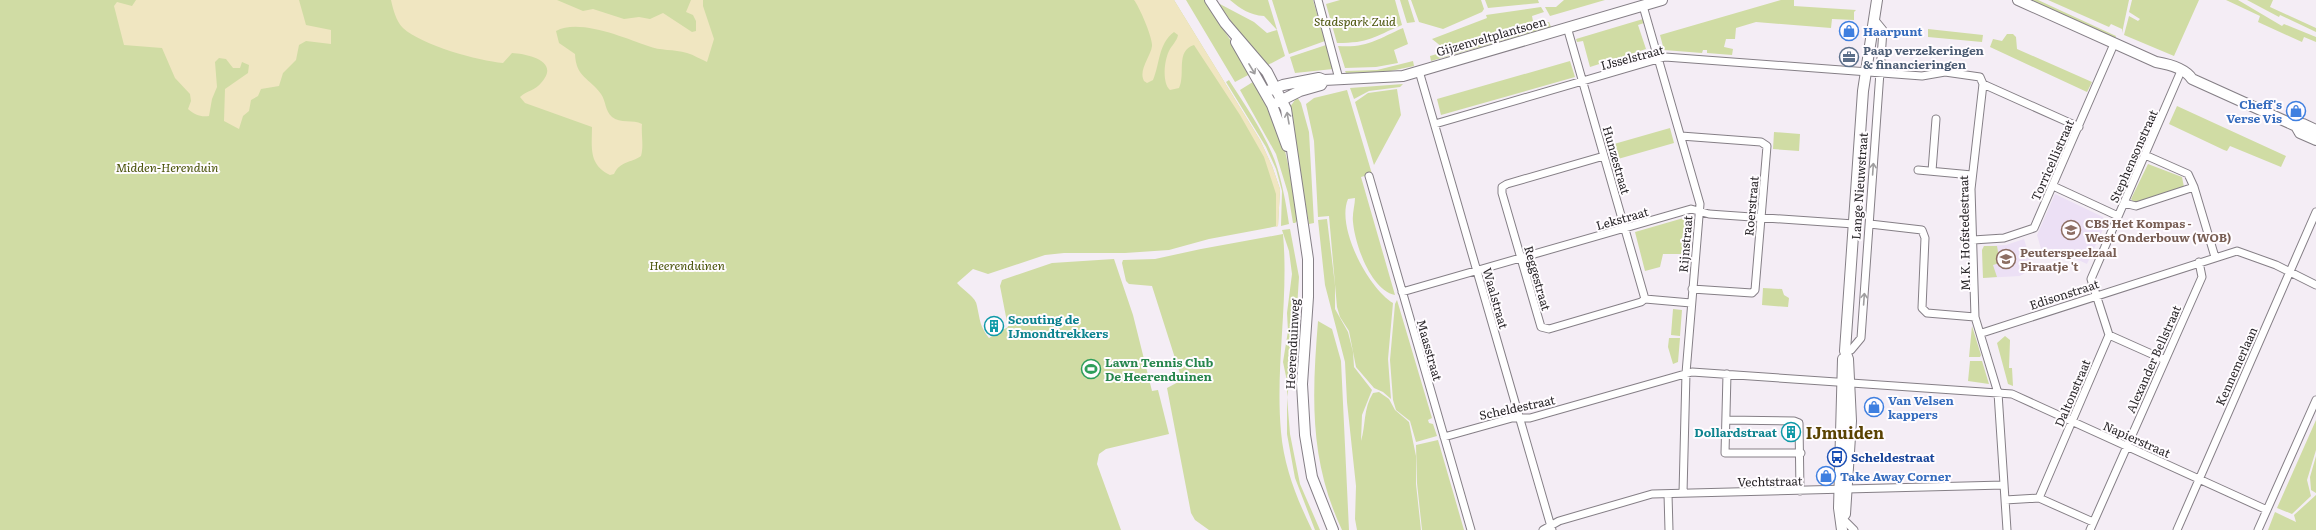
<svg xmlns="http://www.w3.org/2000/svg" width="2316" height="530" font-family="Literata,serif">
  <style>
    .education { fill: #ece0f5 }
    .green { fill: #d0dca4 }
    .sand { fill: #f0e6c1 }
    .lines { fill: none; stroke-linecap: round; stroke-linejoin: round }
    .street-casing { stroke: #857f86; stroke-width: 9 }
    .secondary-casing { stroke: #857f86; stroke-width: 12 }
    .street { stroke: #fff; stroke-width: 7 }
    .secondary { stroke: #fff; stroke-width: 10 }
    .oneway { stroke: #9f9e9f }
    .labels { text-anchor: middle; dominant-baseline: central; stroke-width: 4; stroke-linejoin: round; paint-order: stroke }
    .park-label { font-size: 12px; font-style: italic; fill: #4a540a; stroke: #fffcff }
    .shop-label { font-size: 12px; font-weight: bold; fill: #366cbe; stroke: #fffcff; text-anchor: start }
    .street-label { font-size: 12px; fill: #2a272a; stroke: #fffcff }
    .service-label { font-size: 12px; font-weight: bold; fill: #4e5e75; stroke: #fffcff; text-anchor: start }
    .education-label { font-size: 12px; font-weight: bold; fill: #785e54; stroke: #fffcff; text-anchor: start }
    .culture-label { font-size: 12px; font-weight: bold; fill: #0d838f; stroke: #fffcff; text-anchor: start }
    .leisure-label { font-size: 12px; font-weight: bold; fill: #27864d; stroke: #fffcff; text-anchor: start }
    .transit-label { font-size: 12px; font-weight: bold; fill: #164399; stroke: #fffcff; text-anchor: start }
    .district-label { font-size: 16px; font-weight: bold; fill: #5a4302; stroke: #fffcff }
  </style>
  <rect width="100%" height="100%" fill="#f4edf5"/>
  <path class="education" d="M2055,194L2103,217L2105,225L2087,264L2063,253L2044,259L2037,235Z
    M2024,239L2033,268L2020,276L1983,278L1982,250L1984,246L2006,245Z"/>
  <path class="green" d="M0,0H1174L1260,140L1272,166L1280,189L1278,226L1209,239L1169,250L1125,253H1064L1045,255L988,274L973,269L957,283C964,291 976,297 977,306C980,320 980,327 989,338L1008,327L1000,286L1002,280L1052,263L1114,259L1133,315L1152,391L1158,390L1169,434L1106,449L1099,454L1097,464L1121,530H0Z
    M1186,0H1204L1252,73L1235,82Z
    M1230,0H1268L1285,56L1266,66L1242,37L1218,3L1254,22L1267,33L1277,30L1264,16C1249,15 1241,9 1230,0Z
    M1272,0H1313L1325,41L1289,54Z
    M1340,0H1395L1402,25C1373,37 1370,43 1337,43L1326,4Z
    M1400,0H1408L1415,22L1407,23Z
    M1411,0H1481L1484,9L1482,12L1443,29L1419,22Z
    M1485,0H1538L1539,3L1488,8Z
    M1564,0H1605L1550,16L1545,7H1556Z
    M1781,0H1794V6L1856,10L1854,12V20L1832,19L1831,28L1756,22L1736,28L1735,39H1726L1724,47L1733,49L1732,55L1707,53V50H1703L1702,53L1664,50L1660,35Z
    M2028,0H2038L2116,36L2115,39Z
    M2048,0H2129L2122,33V29L2111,24L2109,27Z
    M2132,0H2199L2174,56L2124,35L2129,16L2138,21L2140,19L2129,12Z
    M2226,0H2238L2282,26L2284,24L2316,37V42L2304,37L2302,42L2258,22L2260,16Z
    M2247,0H2273L2270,7L2316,28V32L2280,15L2279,17Z
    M1541,7L1544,12L1532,16L1533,21L1442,47L1432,39L1487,18L1486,15Z
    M1643,19L1644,23L1638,25L1646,49L1590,67L1583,41L1577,42L1576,39Z
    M1549,22L1551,27L1431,61L1430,56Z
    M1403,28L1408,44L1394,50L1398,63L1376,67L1345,68L1338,46C1369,48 1377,39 1403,28Z
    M1928,29L1983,35L1982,42L1928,37Z
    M2007,34H2013L2016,37L2017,49L2092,82L2087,92L1990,47L1993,39L2002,41Z
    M1326,45L1333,69L1295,73L1290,57Z
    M1413,61L1414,66L1386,72L1346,73L1345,71L1377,70Z
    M1570,61L1575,77L1441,115L1437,99Z
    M1229,80C1245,105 1264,132 1275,161C1282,181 1286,203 1289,224L1281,226L1282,191L1276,169L1266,147L1226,82Z
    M1256,80L1281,134L1295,194L1298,220L1295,223H1293L1288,193L1276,154L1240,90Z
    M1403,84L1400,87L1369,91L1354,99L1350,88Z
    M1397,89L1401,115L1374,165L1355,102L1368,93Z
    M1347,90L1372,174L1361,177L1395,295C1371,290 1355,245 1353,222C1352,214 1355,205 1355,198L1348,199C1336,227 1368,288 1393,303L1388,359L1391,399L1383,392L1374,388L1356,367L1349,331L1340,317L1337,307L1329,216L1318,217L1314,141L1306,104L1314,98Z
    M1297,97L1301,103L1309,132L1314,223L1309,224L1295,146L1290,107Z
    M2177,106L2286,156L2281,167L2230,146L2227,151L2224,150L2169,124Z
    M1670,128L1674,143L1618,159L1614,144Z
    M1774,132L1800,134L1799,151L1773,149Z
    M2148,164L2182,177L2184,187L2135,204L2131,199Z
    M1687,217L1691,220L1689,254H1663L1660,267L1645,271L1635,232Z
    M1327,219L1335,285V309L1348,332L1353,352L1354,367L1372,390L1362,415L1361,441C1366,425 1363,409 1373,393L1379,392L1389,399L1395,410L1409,422L1416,456V484L1421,530H1357L1355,519L1356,486L1347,402L1345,362L1325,285L1318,220Z
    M1290,229L1299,277L1294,355L1287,397L1290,434L1300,484L1320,530H1315L1295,478L1287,434V381L1283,362L1288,331L1287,313L1292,274L1289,251L1282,230Z
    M1283,234C1289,300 1275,366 1281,432C1284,467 1297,499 1312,530H1209L1195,520L1191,513L1167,388L1182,380L1152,286L1129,284L1126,281L1122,263L1123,260L1155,259L1201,249Z
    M1984,246H1997L2000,263L1993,265L1997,277L1983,278L1982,250Z
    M1763,288L1782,289L1784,295L1789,298L1788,307L1762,305Z
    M1397,300L1432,418L1428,420L1429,423L1433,424L1437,436L1416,442L1410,421L1396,410L1393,400L1390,360L1395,304Z
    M1673,309L1682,310L1680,336L1671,335Z
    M1318,321L1332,329L1341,361L1349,530H1342C1309,460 1312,396 1318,321Z
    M1972,326L1981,355L1980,357H1969Z
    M2005,336L2010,340L2009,368H2012L2013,386L2008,384L1997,343Z
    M1669,338H1680L1678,362L1673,364L1668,347Z
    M1970,361H1982L1989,384L1968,381Z
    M2316,420V450L2307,480L2311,496L2292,514L2277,508Z
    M1438,440L1464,530H1422L1417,483L1416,445Z
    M2316,456V493L2311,490L2310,477Z
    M2316,495V530H2268L2275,512L2296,522L2294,515Z"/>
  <path class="sand" d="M136,0H299L306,25L331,30V44L306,41L299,45L296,60L283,73L279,86L261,89L258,96L251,100L249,111L243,116L239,129L224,121L225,89L248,73L249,65L242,62L240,68H233L226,59L219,58L215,62L217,87L212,99L209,116C200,117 195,115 188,109L191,101L190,94L175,78L162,48L124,45L114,6L117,2L132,6Z
    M391,0H557L583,11L593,9L624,19L639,17L650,19L663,13L692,32L696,31V21L693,15L686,12L691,0H703V6L714,39L707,62C700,59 694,55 687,53C674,49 660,51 648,46C625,38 579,18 556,31L559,43L575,54C576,78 590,78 601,94C606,101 605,111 612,117C620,124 633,119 642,124C641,134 644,146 641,156C631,163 620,161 614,174L610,175C588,165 592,146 592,127L525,103L520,97C526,91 536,90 541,83C561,61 528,54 512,53L503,63C479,61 421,45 403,28C396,21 393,9 391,0Z
    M1134,0H1174L1260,140L1272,166L1280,189L1278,226L1276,227V194L1264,157L1240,115L1194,45C1175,51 1186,74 1179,88L1170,90C1162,83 1164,61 1169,51C1172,45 1177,41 1178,35L1174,32C1158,44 1160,64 1153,80L1147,83L1144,81C1138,70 1151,56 1152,46C1153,38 1139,6 1134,0Z"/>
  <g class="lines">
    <defs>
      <path id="street" d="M1318,0L1339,79
        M1643,6L1700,204L1686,373L1683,493
        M1567,27L1645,299
        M1419,71L1552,530
        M1983,84L2079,127
        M1435,124L1665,57L1922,76L1945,72L1980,77L1983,84L1971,189L1975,317L1998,393L2007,530
        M1681,136L1761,142L1767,146L1755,290L1752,293L1692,289
        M1604,156L1507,184L1502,187V193L1541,327L1549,329L1641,302L1645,299L1691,303
        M1918,170L1972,175
        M1932,171L1936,119
        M1369,176L1471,530
        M2053,186L2118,216
        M2194,187L2215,257
        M2124,203L2136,206L2194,187L2188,174L2145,155
        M1870,224L1922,230L1925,238L1922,308L1927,313L1975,317
        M1973,240L2004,238L2034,228L2114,44
        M1402,292L1691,209L1709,214L1854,224
        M1982,333L2237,251L2276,265L2316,285
        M2109,335L2165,360
        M1845,351L1851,350L1861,338L1883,30L1874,19
        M1727,374L1725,453H1801
        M1726,420L1794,421L1799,423L1800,491
        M1444,437L1512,418H1530L1692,372L2012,394L2267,510
        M1668,494L1669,530
        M2039,498L2109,335L2091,279L2181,71
        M2005,500L2039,498L2093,522
        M1842,522H1846L1854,530
        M1543,530L1559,521L1652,494L2004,485
        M2090,530L2202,277L2199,262
        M2177,530L2316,212
        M2258,530L2316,400"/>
      <path id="secondary" d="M1210,0L1225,23L1267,72L1286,109L1308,259V297L1302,384L1305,435L1312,477L1333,530
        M2018,0L2156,62C2168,64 2185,68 2192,79L2296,126L2300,133L2316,140
        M1236,42L1272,105L1287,146
        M1265,92L1283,85L1319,78L1324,80L1403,76L1662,0
        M1278,102L1300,91L1321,85L1324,80
        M2296,126L2303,124L2316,130
        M1842,518L1845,514L1851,421L1848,359L1845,351L1863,91L1877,0
        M1842,530L1839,508L1843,359"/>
    </defs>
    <use href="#street" class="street-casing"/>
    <use href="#secondary" class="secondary-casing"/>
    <use href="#street" class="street"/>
    <use href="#secondary" class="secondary"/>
  </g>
  <defs><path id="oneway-shaft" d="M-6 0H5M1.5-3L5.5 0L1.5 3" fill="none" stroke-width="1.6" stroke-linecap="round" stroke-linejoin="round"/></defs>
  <g class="oneway">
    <use href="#oneway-shaft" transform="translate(1252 69) rotate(59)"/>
    <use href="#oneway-shaft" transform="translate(1288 118) rotate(-100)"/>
    <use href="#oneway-shaft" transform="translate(1873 169) rotate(-86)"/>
    <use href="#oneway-shaft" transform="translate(1864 299) rotate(-86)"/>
  </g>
  <defs>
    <symbol id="shop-ring" viewBox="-11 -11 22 22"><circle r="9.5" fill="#fffcff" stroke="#3f7fe0" stroke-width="1.5"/><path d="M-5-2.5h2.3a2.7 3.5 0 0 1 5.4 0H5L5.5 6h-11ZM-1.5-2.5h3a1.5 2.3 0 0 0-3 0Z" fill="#3f7fe0"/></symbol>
    <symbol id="office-ring" viewBox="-11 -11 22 22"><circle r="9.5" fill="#fffcff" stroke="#5c6f8a" stroke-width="1.5"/><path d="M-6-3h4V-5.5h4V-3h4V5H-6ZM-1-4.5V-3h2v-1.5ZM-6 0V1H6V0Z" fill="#5c6f8a"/></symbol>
    <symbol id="school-ring" viewBox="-11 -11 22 22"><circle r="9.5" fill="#fffcff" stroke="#8d6e63" stroke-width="1.5"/><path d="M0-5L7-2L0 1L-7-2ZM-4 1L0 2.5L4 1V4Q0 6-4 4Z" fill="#8d6e63"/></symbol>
    <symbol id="building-ring" viewBox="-11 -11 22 22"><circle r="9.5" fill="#fffcff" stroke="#0f9aa8" stroke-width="1.5"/><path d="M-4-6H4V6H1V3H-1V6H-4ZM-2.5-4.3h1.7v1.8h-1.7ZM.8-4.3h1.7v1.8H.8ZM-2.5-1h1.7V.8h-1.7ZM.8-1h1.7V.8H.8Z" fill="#0f9aa8"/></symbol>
    <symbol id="stadium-ring" viewBox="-11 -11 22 22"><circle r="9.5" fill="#fffcff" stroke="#2e9e5b" stroke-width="1.5"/><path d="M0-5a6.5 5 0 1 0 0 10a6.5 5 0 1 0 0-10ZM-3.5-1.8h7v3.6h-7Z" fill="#2e9e5b"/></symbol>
    <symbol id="bus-ring" viewBox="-11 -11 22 22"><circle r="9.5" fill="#fffcff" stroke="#1a4fb4" stroke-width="1.5"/><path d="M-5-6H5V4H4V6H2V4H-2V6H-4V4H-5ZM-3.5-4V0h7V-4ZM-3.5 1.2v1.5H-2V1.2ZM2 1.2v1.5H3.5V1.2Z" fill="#1a4fb4"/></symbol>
  </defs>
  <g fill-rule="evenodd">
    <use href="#shop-ring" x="1838" y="20" width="22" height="22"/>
    <use href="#office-ring" x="1838" y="46" width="22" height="22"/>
    <use href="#shop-ring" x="2285" y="100" width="22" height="22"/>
    <use href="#school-ring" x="2060" y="219" width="22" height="22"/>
    <use href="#school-ring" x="1995" y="248" width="22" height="22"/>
    <use href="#building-ring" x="983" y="315" width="22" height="22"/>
    <use href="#stadium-ring" x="1080" y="358" width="22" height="22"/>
    <use href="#shop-ring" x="1863" y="396" width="22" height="22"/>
    <use href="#building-ring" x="1780" y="421" width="22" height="22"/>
    <use href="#bus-ring" x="1826" y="446" width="22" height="22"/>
    <use href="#shop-ring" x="1815" y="465" width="22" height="22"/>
  </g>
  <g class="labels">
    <g class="park-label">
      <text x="1355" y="21">Stadspark Zuid</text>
      <text x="167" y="167">Midden-Herenduin</text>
      <text x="687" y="265">Heerenduinen</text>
    </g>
    <g class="shop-label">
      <text x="1863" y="31">Haarpunt</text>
      <text x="2282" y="104" text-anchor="end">Cheff's<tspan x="2282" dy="14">Verse Vis</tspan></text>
      <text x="1888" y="400">Van Velsen<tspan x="1888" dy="14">kappers</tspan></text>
      <text x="1840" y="476">Take Away Corner</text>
    </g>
    <g class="street-label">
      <text transform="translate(1491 36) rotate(-16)">Gijzenveltplantsoen</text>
      <text transform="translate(1632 57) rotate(-15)">IJsselstraat</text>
      <text transform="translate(2133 156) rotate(-66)">Stephensonstraat</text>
      <text transform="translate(1617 160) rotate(74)">Hunzestraat</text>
      <text transform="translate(2052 160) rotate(-66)">Torricellistraat</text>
      <text transform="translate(1859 186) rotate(-86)">Lange Nieuwstraat</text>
      <text transform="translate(1751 206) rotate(-85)">Roerstraat</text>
      <text transform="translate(1622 218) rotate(-16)">Lekstraat</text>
      <text transform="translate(1964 233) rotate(-91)">M.K. Hofstedestraat</text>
      <text transform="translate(1685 244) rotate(-85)">Rijnstraat</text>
      <text transform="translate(1538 278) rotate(74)">Reggestraat</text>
      <text transform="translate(2064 294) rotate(-18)">Edisonstraat</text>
      <text transform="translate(1496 298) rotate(74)">Waalstraat</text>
      <text transform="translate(1292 344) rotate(-87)">Heerenduinweg</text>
      <text transform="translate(1430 350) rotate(74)">Maasstraat</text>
      <text transform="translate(2153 359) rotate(-66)">Alexander Bellstraat</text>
      <text transform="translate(2236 366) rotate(-66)">Kennemerlaan</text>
      <text transform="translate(2072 393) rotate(-67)">Daltonstraat</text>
      <text transform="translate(1517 407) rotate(-12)">Scheldestraat</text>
      <text transform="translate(2137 439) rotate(24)">Napierstraat</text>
      <text transform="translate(1770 481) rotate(-1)">Vechtstraat</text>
    </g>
    <g class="service-label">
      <text x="1863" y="50">Paap verzekeringen<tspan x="1863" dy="14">&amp; financieringen</tspan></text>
    </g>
    <g class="education-label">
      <text x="2085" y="223">CBS Het Kompas -<tspan x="2085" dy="14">West Onderbouw (WOB)</tspan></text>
      <text x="2020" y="252">Peuterspeelzaal<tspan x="2020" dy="14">Piraatje 't</tspan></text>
    </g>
    <g class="culture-label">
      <text x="1008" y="319">Scouting de<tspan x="1008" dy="14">IJmondtrekkers</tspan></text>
      <text x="1777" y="432" text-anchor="end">Dollardstraat</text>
    </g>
    <g class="leisure-label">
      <text x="1105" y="362">Lawn Tennis Club<tspan x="1105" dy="14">De Heerenduinen</tspan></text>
    </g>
    <g class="transit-label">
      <text x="1851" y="457">Scheldestraat</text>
    </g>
    <g class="district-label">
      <text x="1845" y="432">IJmuiden</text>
    </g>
  </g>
</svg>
